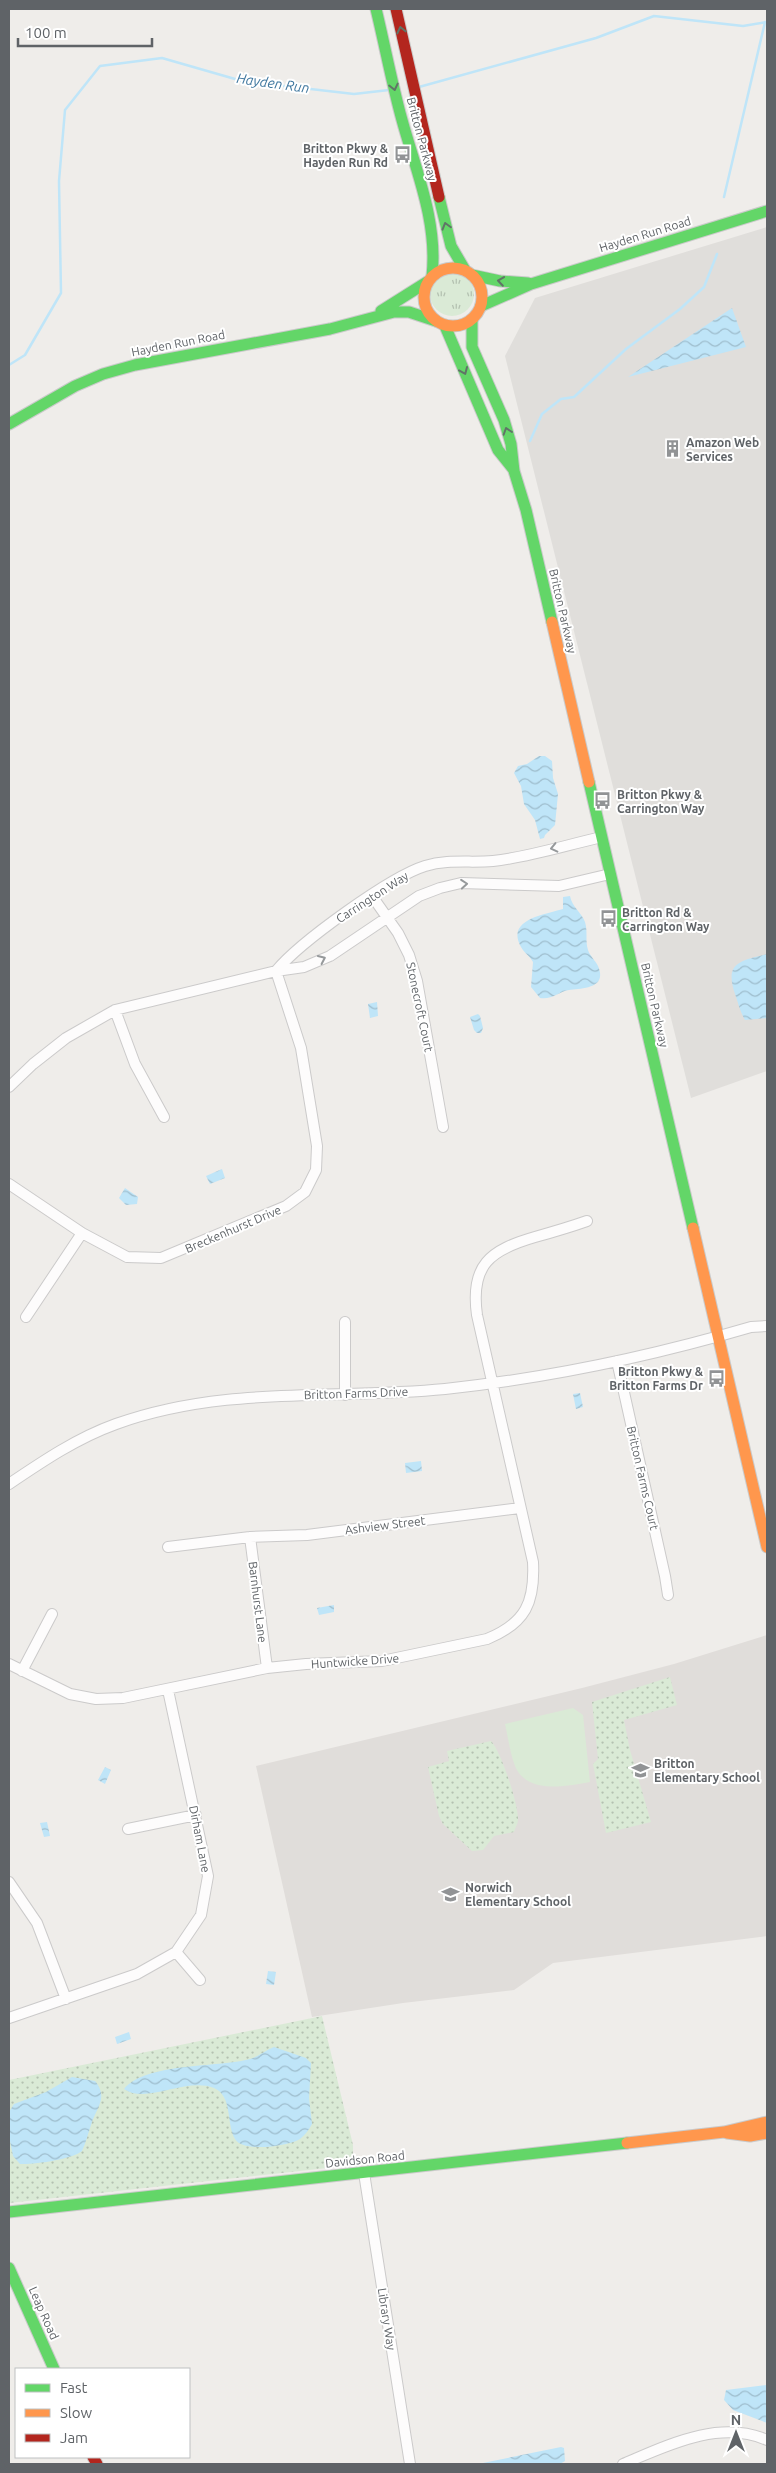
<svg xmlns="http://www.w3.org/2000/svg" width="776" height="2473" font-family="Ubuntu,sans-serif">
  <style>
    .industrial { fill: #e0dedb }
    .education { fill: #e0ddda }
    .grass { fill: url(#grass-tufts) }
    .park { fill: url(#park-dots) }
    .pitch { fill: #daead6 }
    .water { fill: url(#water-waves) }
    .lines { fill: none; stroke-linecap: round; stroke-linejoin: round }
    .stream { stroke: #bfe5f8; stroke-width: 2.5 }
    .street-casing { stroke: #cbcaca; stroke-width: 12 }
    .fast-casing { stroke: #cacaca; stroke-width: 13 }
    .slow-casing { stroke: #cacaca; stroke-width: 13 }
    .jam-casing { stroke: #cacaca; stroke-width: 13 }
    .street { stroke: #fdfcfc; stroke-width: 10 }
    .fast { stroke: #63d668; stroke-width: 11 }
    .slow { stroke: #ff974d; stroke-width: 11 }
    .jam { stroke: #b3261e; stroke-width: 11 }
    .oneway { stroke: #607467 }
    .oneway2 { stroke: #96999b }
    .labels { text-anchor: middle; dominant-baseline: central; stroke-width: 4; stroke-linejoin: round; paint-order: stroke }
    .street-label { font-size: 12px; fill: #5f6367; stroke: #fff }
    .poi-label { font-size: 12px; font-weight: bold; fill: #5f6367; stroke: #fff; text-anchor: start }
    .water-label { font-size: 14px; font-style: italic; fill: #3f779f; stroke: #fff }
  </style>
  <defs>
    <pattern id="grass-tufts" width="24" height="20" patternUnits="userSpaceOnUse" patternTransform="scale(1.25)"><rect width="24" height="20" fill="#daead6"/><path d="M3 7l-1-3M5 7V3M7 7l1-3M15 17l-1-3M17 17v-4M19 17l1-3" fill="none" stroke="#b4c1b1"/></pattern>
    <pattern id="park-dots" width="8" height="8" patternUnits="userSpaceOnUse" patternTransform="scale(1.25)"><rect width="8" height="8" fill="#daead6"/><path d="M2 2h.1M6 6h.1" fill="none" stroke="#b4c1b1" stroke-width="1.8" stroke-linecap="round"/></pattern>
    <pattern id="water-waves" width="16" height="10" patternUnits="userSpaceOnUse" patternTransform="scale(1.25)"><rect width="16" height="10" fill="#bfe5f8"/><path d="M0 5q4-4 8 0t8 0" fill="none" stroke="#9ebdcd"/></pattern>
  </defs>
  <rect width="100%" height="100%" fill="#efedea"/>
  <path class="industrial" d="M767,227V1071L691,1098L505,356L535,298Z"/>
  <path class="education" d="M767,1635V1936L553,1963L514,1990L403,2003L312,2017L256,1766L582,1688L674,1664Z"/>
  <path class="grass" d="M430 294a22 22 0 1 1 44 0a22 22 0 1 1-44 0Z"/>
  <path class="park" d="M670,1677L677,1705L624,1720L630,1750L651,1822L606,1833L593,1764L598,1759L592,1702Z
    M491,1741C501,1751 519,1806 518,1820C518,1824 515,1828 514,1832L494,1836L483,1850L472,1851L443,1824L439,1816L428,1767L449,1761L447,1751Z
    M322,2016L353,2145V2156L346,2163L336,2167L9,2203V2080Z"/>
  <path class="pitch" d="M573,1708L583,1715L590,1782C567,1786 527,1795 515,1766C510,1753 508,1737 505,1724Z"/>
  <path class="water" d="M732,308L746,347L628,377Z
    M539,756H545L552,761L553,778L558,794L555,825L545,835L544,838L540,839L535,820L524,804L521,786L514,773L518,766L527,764Z
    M570,896C572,907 582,913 585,922C588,931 585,941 588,950C590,956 595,960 598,966C608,989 581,988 569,990C558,992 552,1000 540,998L531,987L533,962C530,956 524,953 521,947C505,919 547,914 563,909V897Z
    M767,954V1018L745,1020C740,1012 738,1002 735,994C724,962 741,961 767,954Z
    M377,1002L378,1016L370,1018L368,1004Z
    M478,1014L480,1016L483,1028L481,1033H477L474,1030L470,1017Z
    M222,1169L225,1178L210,1184L206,1176Z
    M125,1188L138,1197L137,1204L126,1205L119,1198Z
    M580,1393L583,1407L576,1409L573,1394Z
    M421,1461L422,1471L406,1473L405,1463Z
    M334,1605V1612L319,1615L317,1608Z
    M105,1767L111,1770L105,1784L98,1780Z
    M47,1822L50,1836L44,1837L40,1823Z
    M268,1971L276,1972L274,1985L266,1984Z
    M129,2032L131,2039L117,2044L115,2037Z
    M274,2047L306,2058L311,2063L309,2098L312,2124C309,2130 305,2135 300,2139C289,2146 243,2153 235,2139C226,2124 233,2096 214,2088C186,2077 146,2105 124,2089C147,2062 217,2068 250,2059C258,2057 266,2050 274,2047Z
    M72,2077L95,2081C109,2098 96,2108 91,2125C88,2134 86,2142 82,2151C73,2159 33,2165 20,2164L13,2156L9,2136V2112L14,2104L46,2092Z
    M767,2385V2423L733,2410L724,2400L726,2390Z
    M561,2447L564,2448L565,2461L560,2464H478Z"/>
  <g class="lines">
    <path class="stream" d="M419,87L596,38L654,16L743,26L767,22
      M724,197L765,22
      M9,365L25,355L61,293L59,181L65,110L100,66L162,58L242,81L354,94L389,90
      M530,441L542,414L561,399L574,397L626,349L680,309L704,287L717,254"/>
    <defs>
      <path id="street" d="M372,896L398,933L409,955L417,981L443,1127
        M276,971C300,942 390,877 425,866C448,859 470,863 493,861C530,857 566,845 602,837
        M115,1010L135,1064L164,1117
        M9,1087L33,1064L66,1038L115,1010L276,971L304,967L330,956L419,896L440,888L461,883L559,886L610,874
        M9,1184L82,1233L127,1257L161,1258L286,1206L305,1192L316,1170L317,1146L301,1048L276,971
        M26,1317L82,1233
        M617,1361L665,1576L668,1595
        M345,1395V1322
        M9,1484C43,1461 77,1438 116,1424C225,1385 333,1400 445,1389C548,1378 652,1356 751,1327L767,1326
        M250,1537L267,1668
        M168,1547L250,1537L307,1535L520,1508
        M9,1664L70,1694L96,1699L123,1698L267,1668L306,1664L382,1661L487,1639C526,1623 535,1602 533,1562L477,1315C470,1265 490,1250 535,1237C553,1232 570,1227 587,1221
        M22,1671L52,1614
        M128,1829L196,1815
        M9,1882L37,1923L66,1999
        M176,1952L200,1980
        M9,2018L137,1974L176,1952L201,1915L208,1876L168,1690
        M364,2173L410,2464
        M623,2464C668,2445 720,2419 767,2440"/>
      <path id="fast" d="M376,9C385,46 392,84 402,120C416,171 438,222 432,276
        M439,197L451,246L465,270
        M472,275L500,281L528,283
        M481,306L531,284L767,211
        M381,311L427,282
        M472,320V347L504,420L511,444L514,471L526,510L552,622
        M445,326L498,450L514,470
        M9,424L75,386L103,374L135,365L330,329L394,312H409L436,321
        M589,782L693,1228
        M9,2212L627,2143
        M9,2268L54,2369"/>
      <path id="slow" d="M424 297a29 29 0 1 1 58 0a29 29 0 1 1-58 0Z
        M552,622L589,782
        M693,1228L767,1547
        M727,2133L750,2136L767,2133
        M627,2143L724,2132L767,2122"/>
      <path id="jam" d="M396,9L439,197
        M93,2457L97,2464"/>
    </defs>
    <use href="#street" class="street-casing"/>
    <use href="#fast" class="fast-casing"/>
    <use href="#slow" class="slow-casing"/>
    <use href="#jam" class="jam-casing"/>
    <use href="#street" class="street"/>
    <use href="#fast" class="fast"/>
    <use href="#slow" class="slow"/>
    <use href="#jam" class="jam"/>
  </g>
  <defs><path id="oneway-chevron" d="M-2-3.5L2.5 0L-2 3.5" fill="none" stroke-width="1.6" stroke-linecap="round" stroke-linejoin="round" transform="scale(1.25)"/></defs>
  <g class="oneway">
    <use href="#oneway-chevron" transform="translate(401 30) rotate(-103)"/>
    <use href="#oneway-chevron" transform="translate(394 87) rotate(77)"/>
    <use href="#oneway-chevron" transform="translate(446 226) rotate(-106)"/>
    <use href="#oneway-chevron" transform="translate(501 281) rotate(-172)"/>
    <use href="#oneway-chevron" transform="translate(464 371) rotate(67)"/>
    <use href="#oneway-chevron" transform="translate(507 431) rotate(-108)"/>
  </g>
  <g class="oneway2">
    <use href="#oneway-chevron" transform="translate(554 848) rotate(167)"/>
    <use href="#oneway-chevron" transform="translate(464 884) rotate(-5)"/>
    <use href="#oneway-chevron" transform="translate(322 959) rotate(-25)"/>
  </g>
  <defs>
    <symbol id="bus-bare" viewBox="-9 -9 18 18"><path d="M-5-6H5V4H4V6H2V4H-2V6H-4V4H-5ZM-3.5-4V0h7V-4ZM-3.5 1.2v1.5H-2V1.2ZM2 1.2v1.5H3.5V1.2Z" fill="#919395" stroke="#fff" stroke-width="2.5" paint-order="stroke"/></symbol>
    <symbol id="building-bare" viewBox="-9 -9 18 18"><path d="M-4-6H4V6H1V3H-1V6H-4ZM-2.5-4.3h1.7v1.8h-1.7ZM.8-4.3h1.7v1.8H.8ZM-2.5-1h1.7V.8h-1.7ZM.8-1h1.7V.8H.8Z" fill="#919395" stroke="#fff" stroke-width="2.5" paint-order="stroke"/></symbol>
    <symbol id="school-bare" viewBox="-9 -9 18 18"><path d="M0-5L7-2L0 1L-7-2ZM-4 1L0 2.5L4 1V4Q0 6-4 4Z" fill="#919395" stroke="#fff" stroke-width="2.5" paint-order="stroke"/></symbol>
  </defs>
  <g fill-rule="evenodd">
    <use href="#bus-bare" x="390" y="142" width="25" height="25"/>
    <use href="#building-bare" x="660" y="436" width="25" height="25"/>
    <use href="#bus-bare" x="590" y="788" width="25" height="25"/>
    <use href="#bus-bare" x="596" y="906" width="25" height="25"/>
    <use href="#bus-bare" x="704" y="1366" width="25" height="25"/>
    <use href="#school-bare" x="628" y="1758" width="25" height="25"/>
    <use href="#school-bare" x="438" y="1882" width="25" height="25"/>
  </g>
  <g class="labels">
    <g class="street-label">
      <text transform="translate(422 139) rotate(75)">Britton Parkway</text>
      <text transform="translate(645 234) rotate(-17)">Hayden Run Road</text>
      <text transform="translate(178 343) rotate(-11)">Hayden Run Road</text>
      <text transform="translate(563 611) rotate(77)">Britton Parkway</text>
      <text transform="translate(372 897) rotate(-33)">Carrington Way</text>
      <text transform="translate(655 1005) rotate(77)">Britton Parkway</text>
      <text transform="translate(420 1007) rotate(78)">Stonecroft Court</text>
      <text transform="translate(233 1229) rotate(-23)">Breckenhurst Drive</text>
      <text transform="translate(356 1393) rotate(-2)">Britton Farms Drive</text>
      <text transform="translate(643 1478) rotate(77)">Britton Farms Court</text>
      <text transform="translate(385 1525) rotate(-7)">Ashview Street</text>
      <text transform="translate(258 1602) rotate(83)">Barnhurst Lane</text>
      <text transform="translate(355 1661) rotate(-4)">Huntwicke Drive</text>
      <text transform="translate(200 1839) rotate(79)">Dirham Lane</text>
      <text transform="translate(365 2159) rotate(-6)">Davidson Road</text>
      <text transform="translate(44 2313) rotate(66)">Leap Road</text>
      <text transform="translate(387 2319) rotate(81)">Library Way</text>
    </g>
    <g class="poi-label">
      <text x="388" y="148" text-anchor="end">Britton Pkwy &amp;<tspan x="388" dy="14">Hayden Run Rd</tspan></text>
      <text x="686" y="442">Amazon Web<tspan x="686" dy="14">Services</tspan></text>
      <text x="617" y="794">Britton Pkwy &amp;<tspan x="617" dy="14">Carrington Way</tspan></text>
      <text x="622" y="912">Britton Rd &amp;<tspan x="622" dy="14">Carrington Way</tspan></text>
      <text x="703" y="1371" text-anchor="end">Britton Pkwy &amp;<tspan x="703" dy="14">Britton Farms Dr</tspan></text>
      <text x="654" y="1763">Britton<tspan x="654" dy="14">Elementary School</tspan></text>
      <text x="465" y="1887">Norwich<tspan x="465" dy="14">Elementary School</tspan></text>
    </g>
    <g class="water-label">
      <text transform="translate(273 83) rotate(8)">Hayden Run</text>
    </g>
  </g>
  <rect width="776" height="2473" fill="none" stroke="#5f6367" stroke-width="20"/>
  <rect x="15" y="2368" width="175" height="90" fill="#ffffff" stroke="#bfc1c2"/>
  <rect x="25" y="2384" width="25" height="8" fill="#63d668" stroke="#bfc1c2"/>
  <text x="60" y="2393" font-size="15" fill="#5f6367">Fast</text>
  <rect x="25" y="2409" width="25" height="8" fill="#ff974d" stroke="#bfc1c2"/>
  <text x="60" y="2418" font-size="15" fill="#5f6367">Slow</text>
  <rect x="25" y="2434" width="25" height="8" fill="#b3261e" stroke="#bfc1c2"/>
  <text x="60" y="2443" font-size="15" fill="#5f6367">Jam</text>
  <g transform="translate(736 2433)" stroke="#ffffff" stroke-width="4" paint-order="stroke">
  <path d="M0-4L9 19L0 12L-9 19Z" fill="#5f6367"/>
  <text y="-8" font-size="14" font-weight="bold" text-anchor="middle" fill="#5f6367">N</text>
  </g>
  <path d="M18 38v8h134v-8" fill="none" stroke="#5f6367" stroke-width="2.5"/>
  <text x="25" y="38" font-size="15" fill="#5f6367" stroke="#ffffff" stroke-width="4" paint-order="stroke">100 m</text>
</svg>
